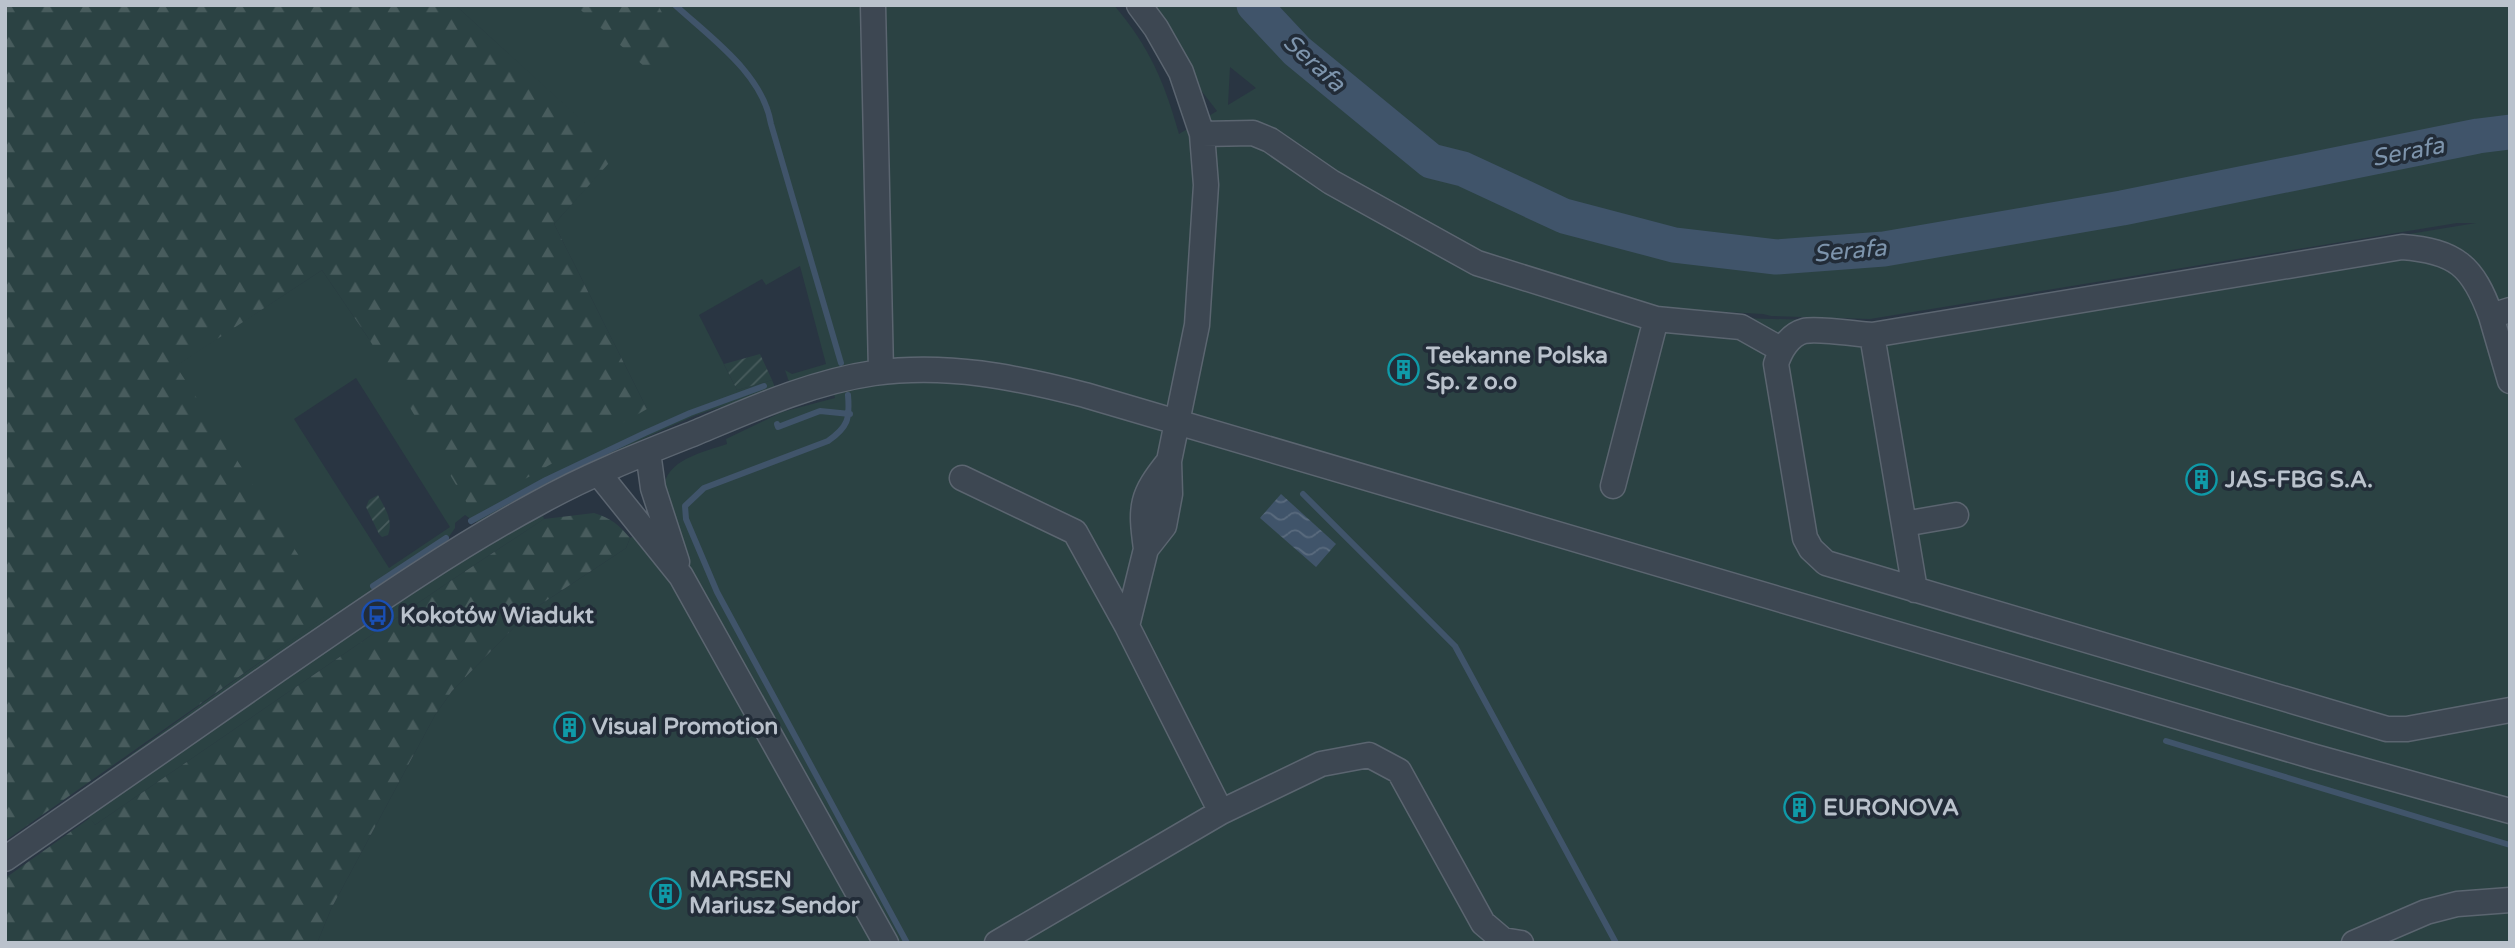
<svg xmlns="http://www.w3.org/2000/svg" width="2515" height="948" font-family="'Varela Round',sans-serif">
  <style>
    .grass { fill: #2b4243; fill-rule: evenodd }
    .forest { fill: url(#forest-firs) }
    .garden { fill: url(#garden-furrows) }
    .water { fill: url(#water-waves) }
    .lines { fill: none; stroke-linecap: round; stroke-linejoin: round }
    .stream { stroke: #40546a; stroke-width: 6 }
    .river { stroke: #40546a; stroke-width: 35 }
    .minor-casing { stroke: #5b6570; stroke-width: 27 }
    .minor { stroke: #3d4752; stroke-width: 24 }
    .labels { text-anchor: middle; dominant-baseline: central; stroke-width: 7; stroke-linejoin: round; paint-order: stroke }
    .poi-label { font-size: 23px; font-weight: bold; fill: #bac2cc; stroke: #222c38; text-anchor: start }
    .water-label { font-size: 24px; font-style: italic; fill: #7d94ac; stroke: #222c38 }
  </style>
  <defs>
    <pattern id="forest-firs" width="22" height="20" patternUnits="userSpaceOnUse" patternTransform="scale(1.75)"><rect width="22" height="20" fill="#2b4243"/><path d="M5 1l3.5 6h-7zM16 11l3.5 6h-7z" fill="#485c5d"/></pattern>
    <pattern id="garden-furrows" width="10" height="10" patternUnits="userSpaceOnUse" patternTransform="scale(1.75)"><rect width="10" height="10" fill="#2b4243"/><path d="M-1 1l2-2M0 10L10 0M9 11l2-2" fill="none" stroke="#485c5d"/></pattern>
    <pattern id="water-waves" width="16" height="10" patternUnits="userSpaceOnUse" patternTransform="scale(1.75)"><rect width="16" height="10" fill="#40546a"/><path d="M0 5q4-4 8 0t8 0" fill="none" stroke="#5a6b7e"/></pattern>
  </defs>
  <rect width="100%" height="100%" fill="#293542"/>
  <path class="grass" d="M455,5H1114C1150,48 1164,81 1179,134L1217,111L1200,89L1176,36L1155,5H2510V943H317L331,909L435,715L452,691L529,612L626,548L630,538L669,515C667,507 665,499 664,492C662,460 704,452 727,444L726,439L782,412L835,398L827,370L789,382L785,370L792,374L826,364L800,266L766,285L762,279L699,315L737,390L772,380L775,387C750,400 720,406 694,416C621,447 551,484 482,522H475L465,515L455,523V528L442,547L76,800L73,796L333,610L175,366L322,270L369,339L647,409L554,224L617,153ZM1230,67L1256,88L1228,105ZM2457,223H2476L1876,322L1707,317L1689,310L1763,314L1771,316L1870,319ZM356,378L450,527L389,568L294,419Z
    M543,516L544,519L446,584L95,825L86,814L392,604L508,532Z"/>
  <path class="forest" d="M5,5H455L618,153L554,224L647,409L471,510L369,339L322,270L176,366L334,610L5,841Z
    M575,5H658L683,53L654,75Z
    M594,513C611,518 619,525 630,538L626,548L529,612L452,691L435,715L331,909L317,943H5V878L11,874L90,818L95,825L446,584L544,519Z"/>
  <path class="garden" d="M760,354L772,380L737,390L724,364Z
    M378,495C384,507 394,520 388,535L382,537L379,534L366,507L369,500Z"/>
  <path class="water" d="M1281,494L1336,544L1316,567L1260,518Z"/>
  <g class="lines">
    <path class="stream" d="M675,5C711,38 763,74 771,124L841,363
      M848,395C850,419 848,427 828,441L704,488L685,506L686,519L717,592L907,943
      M777,424L778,427L820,411L850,414
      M1303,494L1455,646L1616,943
      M471,521L546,480L645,433L690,413L764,386
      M373,586L446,538
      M2166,741L2510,845"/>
    <path class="river" d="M1254,5L1297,51L1431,161L1463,169L1564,216L1674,245L1776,257L1884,249L2122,208L2478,136L2510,132"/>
    <defs>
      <path id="minor" d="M873,5L881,372
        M1202,134L1253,133L1270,140L1331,182L1477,263L1656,319L1613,486
        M2510,310L2491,316L2510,381
        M2491,316C2473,266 2456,251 2402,247L1872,335C1856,334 1818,328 1804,331C1789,335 1780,351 1776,364L1805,538L1811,549L1826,563L2387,729H2407L2510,710
        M1656,319L1741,327L1782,350
        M1872,335L1915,590
        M648,452L653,488L677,562
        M599,474L681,576L886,943
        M962,478L1075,532L1127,626
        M1904,524L1956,515
        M1146,549C1140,505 1141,496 1169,461
        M1221,812L1321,764L1369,755L1399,771L1483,923L1503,940L1521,943
        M5,859C96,796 186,734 276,671C362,612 447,552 538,503C588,475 642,454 695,433C752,409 812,382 874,373C947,363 1015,377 1085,395L2315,757L2510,811
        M997,943L1221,812L1127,626L1146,549L1164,526L1170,494L1169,461L1197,325L1206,185L1202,134L1181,72L1156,28L1139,5
        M2354,943L2426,912L2457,904L2510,900"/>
    </defs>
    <use href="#minor" class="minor-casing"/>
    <use href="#minor" class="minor"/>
  </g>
  <defs>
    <symbol id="building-ring" viewBox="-11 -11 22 22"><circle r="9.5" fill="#222c38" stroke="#0f9aa8" stroke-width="1.5"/><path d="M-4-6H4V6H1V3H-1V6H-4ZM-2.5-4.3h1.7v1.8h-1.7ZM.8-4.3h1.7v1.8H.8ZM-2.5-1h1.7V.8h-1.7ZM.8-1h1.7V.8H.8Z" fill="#0f9aa8"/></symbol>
    <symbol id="bus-ring" viewBox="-11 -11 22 22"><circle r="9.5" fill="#222c38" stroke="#1a4fb4" stroke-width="1.5"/><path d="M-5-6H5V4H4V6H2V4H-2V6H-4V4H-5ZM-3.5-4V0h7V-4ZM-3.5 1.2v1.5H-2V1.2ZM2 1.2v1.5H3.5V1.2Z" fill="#1a4fb4"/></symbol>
  </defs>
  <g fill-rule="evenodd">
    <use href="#building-ring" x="1386" y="352" width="35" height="35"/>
    <use href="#building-ring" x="2184" y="462" width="35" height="35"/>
    <use href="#bus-ring" x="360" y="598" width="35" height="35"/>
    <use href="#building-ring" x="552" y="710" width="35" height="35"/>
    <use href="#building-ring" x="1782" y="790" width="35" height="35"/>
    <use href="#building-ring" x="648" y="876" width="35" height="35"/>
  </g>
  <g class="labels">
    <g class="poi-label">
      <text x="1426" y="356">Teekanne Polska<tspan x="1426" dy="26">Sp. z o.o</tspan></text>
      <text x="2225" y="480">JAS-FBG S.A.</text>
      <text x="400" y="616">Kokotów Wiadukt</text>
      <text x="592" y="727">Visual Promotion</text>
      <text x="1823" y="808">EURONOVA</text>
      <text x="689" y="880">MARSEN<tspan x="689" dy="26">Mariusz Sendor</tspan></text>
    </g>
    <g class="water-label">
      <text transform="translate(1314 63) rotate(42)">Serafa</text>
      <text transform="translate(2408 152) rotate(-11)">Serafa</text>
      <text transform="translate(1850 251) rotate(-5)">Serafa</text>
    </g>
  </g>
  <rect width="2515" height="948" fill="none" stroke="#bac2cc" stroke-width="14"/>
</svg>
